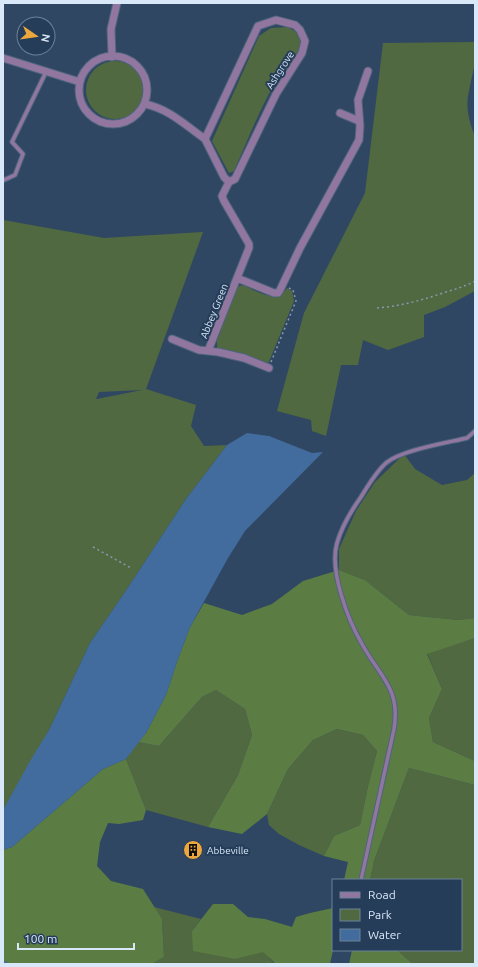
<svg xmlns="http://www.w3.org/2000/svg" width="478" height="967" font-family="Ubuntu,sans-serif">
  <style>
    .green { fill: #516940; fill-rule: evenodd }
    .forest { fill: #5b7d43 }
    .water { fill: #416c9d }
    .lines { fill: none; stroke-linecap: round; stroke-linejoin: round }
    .stream { stroke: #416c9d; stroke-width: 2.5 }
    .service-casing { stroke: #4e647e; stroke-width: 5.5 }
    .minor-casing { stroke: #4e647e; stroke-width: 9 }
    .path { stroke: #8699af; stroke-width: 1.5; stroke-dasharray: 2 3; stroke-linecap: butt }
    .service { stroke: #9177a0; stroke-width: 3.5 }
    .minor { stroke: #9177a0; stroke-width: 7 }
    .labels { text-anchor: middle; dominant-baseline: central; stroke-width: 4; stroke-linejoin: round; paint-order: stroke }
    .street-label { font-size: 10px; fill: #d9e8f9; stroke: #253d58 }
    .poi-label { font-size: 10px; fill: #d9e8f9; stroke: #253d58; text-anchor: start }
  </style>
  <rect width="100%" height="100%" fill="#304763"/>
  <path class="green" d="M287,27C296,31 304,37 301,47C297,63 279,76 271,90C257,116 246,144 234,171L229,173L212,141L259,36L271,28Z
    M474,42C478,59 472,74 469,91C465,106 469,122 475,136V291L445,307L424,315V337L388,350L363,340L358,365H341L326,436L312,431L311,420L277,411L304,313L365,193L383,43Z
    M86 90a29 29 0 1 1 58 0a29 29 0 1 1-58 0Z
    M3,220L104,238L203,232L146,389L196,405L191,426L204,446L227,445L186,499L125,592L90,643L49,730L3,817ZM142,390L97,399H96L99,392Z
    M244,285C257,292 277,304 287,288L292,291L294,301L268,364L246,355L221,350L217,347V340L236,290L239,286Z
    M404,454L415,469L442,485L467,480L475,473V618L458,620L409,615L365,580L339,570V549L356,511L375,482Z
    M475,638V761L433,742L429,718L442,689L427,653Z
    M216,690L245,709L252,735L238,775L208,827L146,810L126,759L138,742L159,746L202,697Z
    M337,729L363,735L377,751L368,786L360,825L334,836L324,856L299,845L279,834L269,825L267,814L288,769L313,740Z
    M409,768L475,785V964H413L397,950H461V880H370L374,861Z
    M154,907L201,919L192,931L235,959L263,951L274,963V964H152L164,957L162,919Z"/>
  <path class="forest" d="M339,570L365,580L409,615L458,620L475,618V638L427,654L442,689L429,718L433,742L475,761V785L409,768L374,861L370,880H344L348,862L324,856L334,836L360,825L368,786L377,751L363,735L337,729L313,740L288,769L267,814L242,834L208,827L238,775L252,735L245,709L216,690L202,697L159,746L138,742L146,733L166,695L178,659L190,627L204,603L242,615L272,604L303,581Z
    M126,759L146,810L143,820L119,824L108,823L100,842L97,866L111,881L143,889L162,919L164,957L152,964H3V850L12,847L103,769Z
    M213,904H233L248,917L265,919L292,927L296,917L310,913L333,908V950L330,964H274V962L263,952L235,959L193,951L192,931Z
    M352,950H397L413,964H349Z"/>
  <path class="water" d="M247,433L269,436L312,453L323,452L245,531L228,558L190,627L178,659L166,695L146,733L126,759L103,769L12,847L3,850V810L30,761L49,730L90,643L125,592L186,499L227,445Z"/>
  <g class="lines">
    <path class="stream" d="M3,962L8,964"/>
    <defs>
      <path id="service" d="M3,179L4,180L15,175L23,154L12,142L46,72
        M361,880L394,729C401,688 379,676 362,644C348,620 329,571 337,543C342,526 351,511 361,497C367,487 377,471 386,463C402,450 446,443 467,438L475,431"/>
      <path id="minor" d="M276,20L295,25L300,30L305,41L302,53L276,94L235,179L229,182L224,177L205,139L258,26Z
        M79 90a34 34 0 1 1 68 0a34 34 0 1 1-68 0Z
        M112,57L111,29L117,3
        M3,58L80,82
        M145,104C169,109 185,125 205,139
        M340,113L359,121
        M229,182L222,196L224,201L249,244V248L237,278
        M172,339L199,350L218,352L244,358L269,368
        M208,351L237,278L274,293H278L280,290L300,248L359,140L360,126L358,100L368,71"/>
    </defs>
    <use href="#service" class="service-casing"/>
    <use href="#minor" class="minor-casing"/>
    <path class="path" d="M377,308C401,306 423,300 446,292C456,289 466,286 475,281
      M271,362L296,301L293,290L289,288
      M93,547L131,568"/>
    <use href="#service" class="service"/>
    <use href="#minor" class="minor"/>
  </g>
  <defs>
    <symbol id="building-disc" viewBox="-11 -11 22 22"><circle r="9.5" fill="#eea73c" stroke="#253d58"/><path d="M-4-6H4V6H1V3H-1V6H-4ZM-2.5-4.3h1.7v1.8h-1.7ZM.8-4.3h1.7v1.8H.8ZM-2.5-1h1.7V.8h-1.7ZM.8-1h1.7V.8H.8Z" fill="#111"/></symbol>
  </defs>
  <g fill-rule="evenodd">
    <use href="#building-disc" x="182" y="839" width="22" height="22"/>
  </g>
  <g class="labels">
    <g class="street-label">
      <text transform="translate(280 70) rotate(-57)">Ashgrove</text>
      <text transform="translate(214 311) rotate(-68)">Abbey Green</text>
    </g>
    <g class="poi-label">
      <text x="207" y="850">Abbeville</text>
    </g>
  </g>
  <rect width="478" height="967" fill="none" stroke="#d9e8f9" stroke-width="8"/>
  <rect x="332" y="879" width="130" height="72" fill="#253d58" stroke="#6d8198"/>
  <rect x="340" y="892" width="20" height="6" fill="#9177a0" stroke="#6d8198"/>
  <text x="368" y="899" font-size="12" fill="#d9e8f9">Road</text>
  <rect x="340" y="909" width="20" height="12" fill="#516940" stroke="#6d8198"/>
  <text x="368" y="919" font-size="12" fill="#d9e8f9">Park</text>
  <rect x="340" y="929" width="20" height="12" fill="#416c9d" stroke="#6d8198"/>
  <text x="368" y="939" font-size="12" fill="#d9e8f9">Water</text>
  <g transform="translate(36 36) rotate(103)"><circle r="19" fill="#253d58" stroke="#6d8198"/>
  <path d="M0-3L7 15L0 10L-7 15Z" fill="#eea73c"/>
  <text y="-6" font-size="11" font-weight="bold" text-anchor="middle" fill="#d9e8f9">N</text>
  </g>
  <path d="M18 943v6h116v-6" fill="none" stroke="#d9e8f9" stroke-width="2"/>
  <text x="24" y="943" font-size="12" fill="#d9e8f9" stroke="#253d58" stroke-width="3" paint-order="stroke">100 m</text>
</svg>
